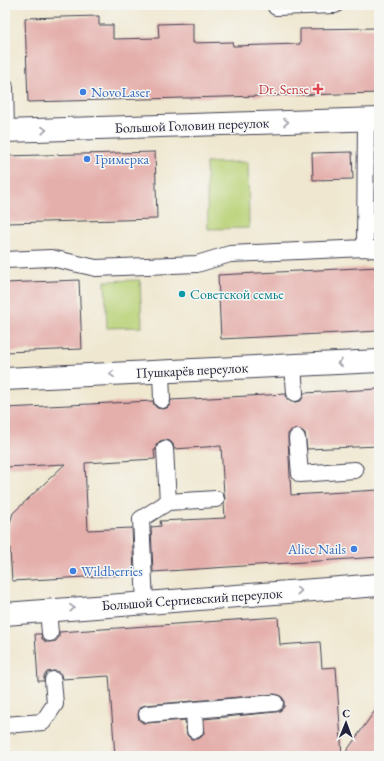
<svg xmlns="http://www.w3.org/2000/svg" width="384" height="761" font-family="'EB Garamond',serif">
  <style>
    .green { fill: #b9d277; stroke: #6e7a59 }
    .building { fill: #e4aeaa; fill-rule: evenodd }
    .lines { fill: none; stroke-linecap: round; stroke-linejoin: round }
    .service-casing { stroke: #414051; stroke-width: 18 }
    .minor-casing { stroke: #414051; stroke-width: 24 }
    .service { stroke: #fff; stroke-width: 16 }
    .minor { stroke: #fff; stroke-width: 22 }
    .oneway { stroke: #9c9ca7 }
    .health-dot { fill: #e0444e; stroke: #f6f6f2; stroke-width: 1.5 }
    .shop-dot { fill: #3f7fe0; stroke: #f6f6f2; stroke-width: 1.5 }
    .culture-dot { fill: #0f9aa8; stroke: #f6f6f2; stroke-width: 1.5 }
    .labels { text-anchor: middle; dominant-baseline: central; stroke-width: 3; stroke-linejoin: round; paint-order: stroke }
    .health-label { font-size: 14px; fill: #be3a42; stroke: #f6f6f2; text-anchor: end }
    .shop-label { font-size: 14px; fill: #366cbe; stroke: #f6f6f2; text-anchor: start }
    .street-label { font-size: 14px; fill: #22223b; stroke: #f6f6f2 }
    .culture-label { font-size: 14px; fill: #0d838f; stroke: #f6f6f2; text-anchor: start }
  </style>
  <rect width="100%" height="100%" fill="#f6f6f2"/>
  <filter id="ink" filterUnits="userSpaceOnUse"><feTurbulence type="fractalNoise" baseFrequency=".025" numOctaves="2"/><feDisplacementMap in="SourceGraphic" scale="8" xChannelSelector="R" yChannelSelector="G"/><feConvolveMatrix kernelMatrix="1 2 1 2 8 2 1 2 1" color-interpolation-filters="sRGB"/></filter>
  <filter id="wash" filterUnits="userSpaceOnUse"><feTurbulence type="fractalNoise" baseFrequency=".012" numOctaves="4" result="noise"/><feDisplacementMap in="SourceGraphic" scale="16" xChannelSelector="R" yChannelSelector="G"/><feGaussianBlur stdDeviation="0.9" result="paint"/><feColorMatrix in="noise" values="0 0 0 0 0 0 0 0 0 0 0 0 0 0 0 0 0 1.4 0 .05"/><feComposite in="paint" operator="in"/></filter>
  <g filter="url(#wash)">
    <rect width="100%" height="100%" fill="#efe7cf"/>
    <path class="green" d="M248,162L249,228L208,229L206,163Z
      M140,280L142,327L107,328L105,281Z"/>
    <g id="blocks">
      <path class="building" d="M99,16V25H113V39L159,38L158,24L193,23V43L232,42L233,46L300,44V29L379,28V93L28,102L25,18Z
        M155,152L157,219L7,223V220H5V156Z
        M352,152L353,179L313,180L312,153Z
        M379,267V331L221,339L218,275Z
        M79,280L82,349L5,352V283Z
        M379,389V446L307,449L305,433L301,430L297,429L291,430L288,434V439L291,495L379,490V557L153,572L151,527L161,526L160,521L225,518L224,504L225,498L224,494L221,446L174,449L173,444L170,441L164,440L160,441L156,445V450H154L155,459L85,463L88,530L132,528L134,573H123V575L12,581L9,533L10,523L13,513L65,464L5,467V408L153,401L154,405L157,408L163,409L167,408L170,405L171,400L286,394L287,399L291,402H295L301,401L303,397L304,393Z
        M278,617L280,645L320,642L322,668L336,667L342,756H115L109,676L62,679L61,674L57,671H53L47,672L44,676V681H38L35,634H41L42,639L46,642H50L56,641L59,637V632ZM274,694L279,695L283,698L284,702V707L280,711L276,712L204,719V734L200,738L196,739H191L187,735L185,720L147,723H143L139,720L138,715L139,710L142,706L146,705Z
        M379,705V756H343Z"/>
    </g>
  </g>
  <g filter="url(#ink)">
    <use href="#blocks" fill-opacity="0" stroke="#414051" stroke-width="1"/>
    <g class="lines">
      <defs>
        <path id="service" d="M276,7L335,5
          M5,87L6,131
          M365,248L366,119
          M5,260L51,258L96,268L197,264L230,254L365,248L379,250
          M293,366L295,393
          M161,372L162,400
          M297,438L300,474L355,470
          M168,502L216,499
          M145,603L141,519L168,502L165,449
          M48,610L50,633
          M147,714L194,710
          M5,725L43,722L55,704L53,680
          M195,730L194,710L275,703"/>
        <path id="minor" d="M5,131L379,119
          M5,379L379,361
          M5,614L379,585"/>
      </defs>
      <use href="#service" class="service-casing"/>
      <use href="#minor" class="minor-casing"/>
      <use href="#service" class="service"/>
      <use href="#minor" class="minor"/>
    </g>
    <defs><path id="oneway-chevron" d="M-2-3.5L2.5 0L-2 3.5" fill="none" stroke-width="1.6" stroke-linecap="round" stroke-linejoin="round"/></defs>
    <g class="oneway">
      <use href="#oneway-chevron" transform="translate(286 122) rotate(-2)"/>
      <use href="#oneway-chevron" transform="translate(44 130) rotate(-2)"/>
      <use href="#oneway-chevron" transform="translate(340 363) rotate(177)"/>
      <use href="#oneway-chevron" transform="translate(112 374) rotate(177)"/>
      <use href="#oneway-chevron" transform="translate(299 591) rotate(-4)"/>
      <use href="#oneway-chevron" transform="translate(72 608) rotate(-4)"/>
    </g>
  </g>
  <path class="health-dot" d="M316 83h4v4h4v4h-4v4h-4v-4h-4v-4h4z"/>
  <g class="shop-dot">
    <circle cx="83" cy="92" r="4"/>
    <circle cx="87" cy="159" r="4"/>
    <circle cx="354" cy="549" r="4"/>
    <circle cx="73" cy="571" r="4"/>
  </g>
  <circle class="culture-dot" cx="182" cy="294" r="4"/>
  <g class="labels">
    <g class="health-label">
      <text x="309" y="89">Dr. Sense</text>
    </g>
    <g class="shop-label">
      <text x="91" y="92">NovoLaser</text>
      <text x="95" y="159">Гримерка</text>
      <text x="346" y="549" text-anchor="end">Alice Nails</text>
      <text x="81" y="571">Wildberries</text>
    </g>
    <g class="street-label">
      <text transform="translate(192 125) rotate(-2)">Большой Головин переулок</text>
      <text transform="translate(192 370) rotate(-3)">Пушкарёв переулок</text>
      <text transform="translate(192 599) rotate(-4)">Большой Сергиевский переулок</text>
    </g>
    <g class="culture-label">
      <text x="190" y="294">Советской семье</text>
    </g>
  </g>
  <rect width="384" height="761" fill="none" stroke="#f6f6f2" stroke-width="20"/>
  <g transform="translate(346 723) rotate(1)" stroke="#f6f6f2" stroke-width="3" paint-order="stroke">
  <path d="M0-3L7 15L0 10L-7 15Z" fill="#22223b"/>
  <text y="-6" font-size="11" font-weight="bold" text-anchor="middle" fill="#22223b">С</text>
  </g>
</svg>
